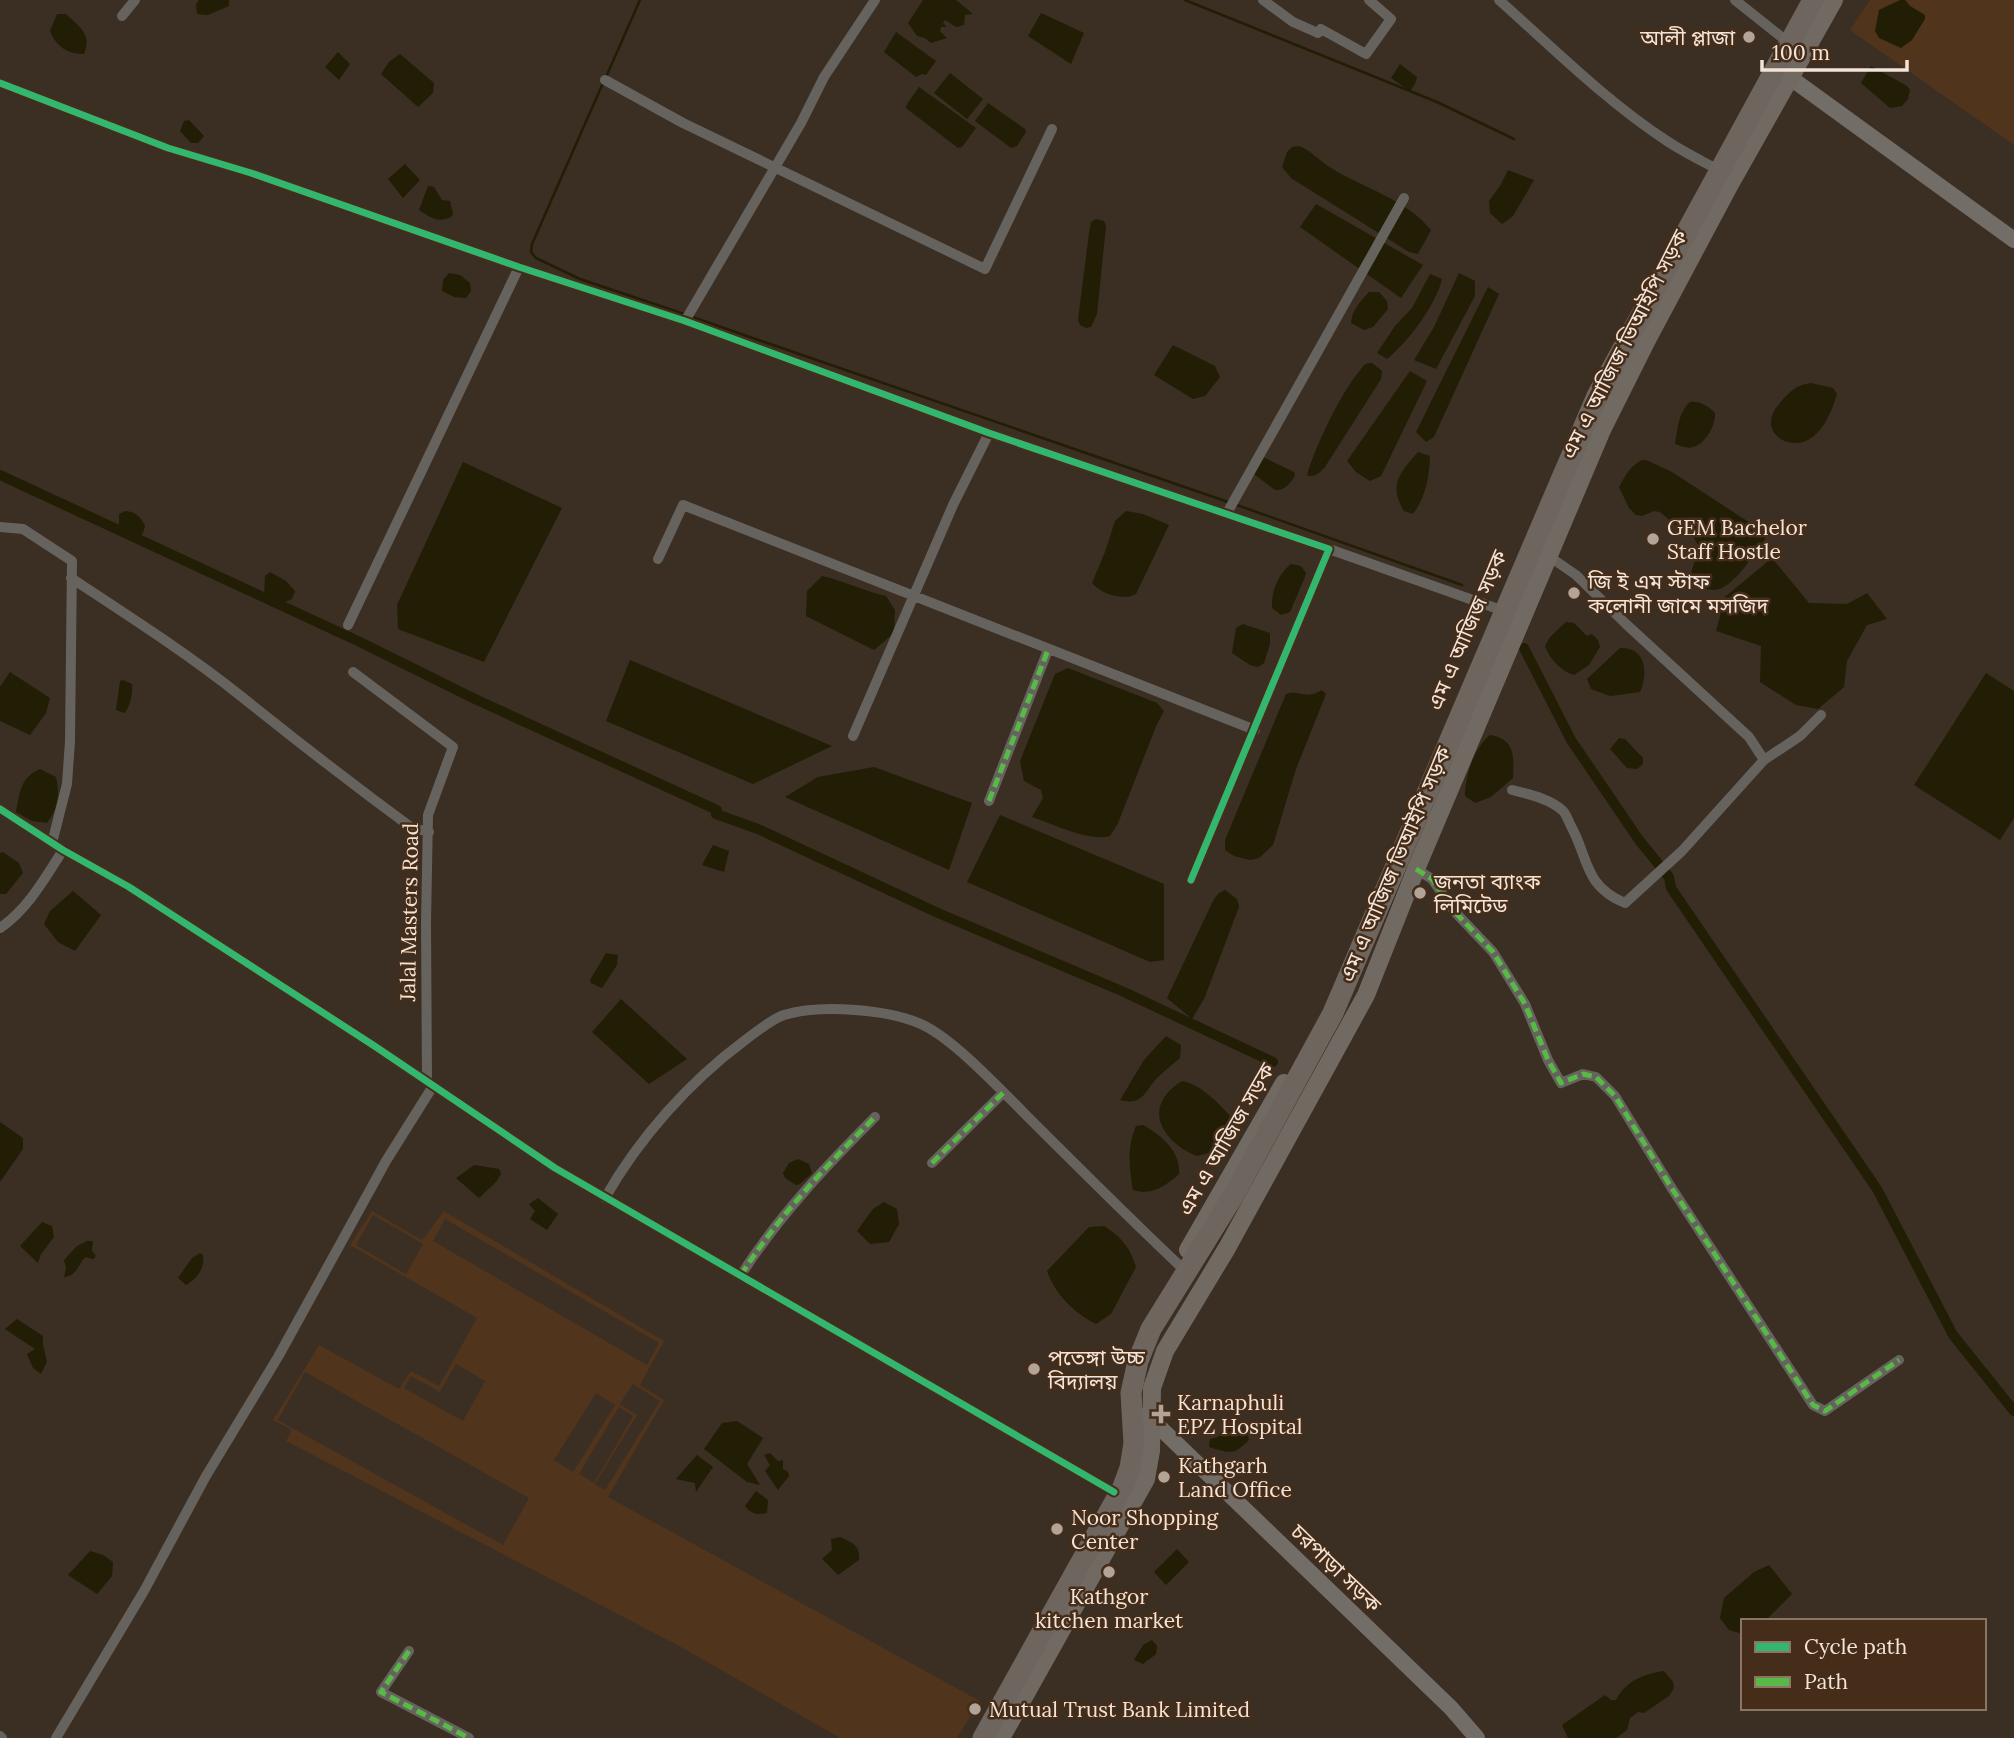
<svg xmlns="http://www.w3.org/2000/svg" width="2014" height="1738" font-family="Lora,'Noto Sans Bengali',serif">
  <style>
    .built { fill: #50341c; fill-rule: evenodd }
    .water { fill: #221d05 }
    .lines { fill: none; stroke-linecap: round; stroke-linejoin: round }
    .stream { stroke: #221d05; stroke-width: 2.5 }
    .canal { stroke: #221d05; stroke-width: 10 }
    .street { stroke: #66635e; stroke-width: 10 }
    .secondary { stroke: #726d67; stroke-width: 16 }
    .primary { stroke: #716a63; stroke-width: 18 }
    .highway-bridge { stroke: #6e665e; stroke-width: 21 }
    .quiet { stroke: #58b947; stroke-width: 5; stroke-dasharray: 10 5; stroke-linecap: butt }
    .cycleway-casing { stroke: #452d19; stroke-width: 11 }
    .cycleway { stroke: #33b770; stroke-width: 7 }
    .poi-dot { fill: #b3a499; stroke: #452d19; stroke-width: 2.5 }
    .labels { text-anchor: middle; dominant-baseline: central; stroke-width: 5; stroke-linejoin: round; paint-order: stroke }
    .poi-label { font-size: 21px; fill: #f4e4d8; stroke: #452d19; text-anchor: start }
    .street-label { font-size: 21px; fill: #f4e4d8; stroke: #452d19 }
  </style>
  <rect width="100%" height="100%" fill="#3b2e23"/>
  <path class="built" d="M1870,0H2014V145L1850,30Z
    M372,1211L422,1240L444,1211L664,1341L640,1385L664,1400L608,1497L980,1701L957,1738H840L679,1646L286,1441L292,1430L273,1420L319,1345L399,1389L411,1371L439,1386L477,1318L350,1245ZM373,1215L423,1244L406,1274L356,1245ZM445,1219L659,1343L647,1365L433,1241ZM456,1364L485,1381L463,1421L404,1388L411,1376L440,1392ZM305,1372L529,1498L503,1545L278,1420ZM633,1384L660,1401L605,1490L595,1484L637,1415L620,1404ZM596,1393L615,1405L573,1472L554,1460ZM619,1407L633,1416L594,1483L579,1474Z"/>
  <path class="water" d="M199,0H229V6L208,15L197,14L196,4Z
    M923,0H956L973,14L965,15L964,25L956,27L945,20L943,23L947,27H941L940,31L947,38L931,43L925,38L917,36L908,23Z
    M1900,0H1905L1910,6L1925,15V19L1912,40L1901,48L1879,38L1875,31L1879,10Z
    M1041,13L1084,33L1071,64L1028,36Z
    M57,14H66C80,28 92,33 84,54C68,54 56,47 50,31Z
    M896,32L936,61L926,75L922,74L916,77L884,52Z
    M338,52L350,64L339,80L325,67Z
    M400,54L434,83L433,93L418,107L381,74L389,62Z
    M1400,64L1417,77L1415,84L1410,91L1391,78Z
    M1871,66L1907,86L1910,90L1908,99L1902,106L1890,108L1861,83Z
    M950,73L983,99L967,119L934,93Z
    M919,87L976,128L962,147L958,148L906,108L907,104Z
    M988,103L1025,129L1026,132L1017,146L1011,148L975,121Z
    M189,120L204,136L198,143H191L180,131L184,121Z
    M1299,146C1312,151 1319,161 1331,168C1363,188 1406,199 1431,230L1418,254L1409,252L1291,178L1282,167L1287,152L1292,147Z
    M405,164L420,180L403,198L388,179Z
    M1508,170L1534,180L1513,216L1502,224L1490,213L1489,201L1500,186Z
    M428,186L434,187L442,200L450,201L453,214L451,217C438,223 431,218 419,210Z
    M1316,204L1423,265L1401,298L1300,227Z
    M1096,219L1104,221L1106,226L1097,314L1091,327L1086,328L1080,325L1078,320L1089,233L1091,222Z
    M449,273L460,275L470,283L471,291L466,298L454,297L442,291L443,280Z
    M1459,273L1475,281V296L1436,369L1414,360L1434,327Z
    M1430,274L1442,279C1436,305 1408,342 1387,359L1377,353L1395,326L1412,308Z
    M1488,287L1499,294L1434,437L1426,442L1416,432Z
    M1369,292H1379L1387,301L1388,309L1373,327L1364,330L1351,323C1352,310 1360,302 1369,292Z
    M1173,345L1215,366L1220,377L1205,396L1193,399L1154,375Z
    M1372,363L1382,371L1381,379L1325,467C1319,473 1315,478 1307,475C1317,442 1342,390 1365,364Z
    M1410,371L1427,381L1381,476L1370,481L1356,472L1347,461Z
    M1811,383L1833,388L1837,394C1832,411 1824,431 1808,440C1788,451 1755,431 1780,403C1790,391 1796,385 1811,383Z
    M1690,402C1700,401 1708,406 1715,413C1716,424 1706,444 1693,447C1687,449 1681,446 1675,444C1678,428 1678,413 1690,402Z
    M1418,452L1430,456C1429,478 1426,496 1413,514L1404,511C1388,484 1400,473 1418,452Z
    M1263,457L1294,472L1295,475C1291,483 1285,491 1275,490L1254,474Z
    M1642,460H1646L1672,472L1764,532L1766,537L1764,541C1745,565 1717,617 1691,573L1699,547L1694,538L1686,534L1660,512L1654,511L1642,516L1636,515L1629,508L1619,487C1625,476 1630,466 1642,460Z
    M463,462L562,508L484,662L398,629L397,605Z
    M125,511C136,512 140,516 145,526L143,533L139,537L119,527V514Z
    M1126,511L1143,514L1169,525L1136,594C1123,601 1101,594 1092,583L1105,552L1115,521Z
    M1772,558L1809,603L1847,604L1867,593L1887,619L1867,625L1847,661L1844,687L1818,709L1796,705L1760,682L1761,646L1716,631L1725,597Z
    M1291,564L1301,566L1306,573L1305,577L1290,612L1281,615L1272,608C1271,592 1278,574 1291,564Z
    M270,572L286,581L295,591L292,599L280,604L264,596L265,576Z
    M822,576C844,581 864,591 886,596L895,610L894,633L874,650L806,616L807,591Z
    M1566,622L1574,623L1587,636L1592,634L1598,640L1600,647L1589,665L1574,675C1562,672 1549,658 1545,646L1550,637Z
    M1243,624L1270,633V644L1264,663L1258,667L1250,665L1232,653L1236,628Z
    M1620,648C1647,647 1648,674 1640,692L1610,696L1591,689L1587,679Z
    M630,660L832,746L753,784L606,721Z
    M1068,668L1157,703L1164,711L1157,724L1118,823L1110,836C1089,842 1053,824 1032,817L1043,798L1041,790L1024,781L1020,761L1055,674Z
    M10,672L50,698L46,713L30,735L0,721V687Z
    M1986,673L2014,691V818L2000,840L1914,785Z
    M123,680L132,684C133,694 130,705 125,713L116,710L120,681Z
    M1322,690L1326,694L1296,769L1273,845L1259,858L1250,860L1234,856L1225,850V840L1286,694C1301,689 1303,701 1322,690Z
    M1490,735C1515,739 1514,756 1513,778L1491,797L1475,803L1465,796C1465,776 1474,748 1490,735Z
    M1619,738L1625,739L1643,758V764L1637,769L1627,768L1610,749Z
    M874,767L972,803L949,870L785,797L818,777Z
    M40,769L56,777C60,796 58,808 47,823L32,821L16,812C20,792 20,778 40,769Z
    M1000,815L1164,884V960L1150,962L967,882Z
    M713,845L729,851L724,872L702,865Z
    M3,852L19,863L23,873L6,894H0V853Z
    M1225,890L1237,899L1239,907L1204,999L1192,1019L1167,998L1214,899L1219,893Z
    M73,891L101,915L75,951L58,942L44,924L50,911Z
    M606,953L618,955L617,965L602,988L591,983L590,980Z
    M621,999L687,1059L649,1084L592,1032Z
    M1166,1036L1181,1045L1180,1058C1172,1065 1164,1071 1157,1078C1144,1092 1143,1106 1120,1100L1144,1060Z
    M1182,1081C1203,1085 1220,1105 1234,1120L1209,1153L1197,1156C1161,1142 1141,1106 1182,1081Z
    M0,1122L23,1138V1149L0,1182Z
    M1143,1125C1161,1135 1181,1151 1179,1174C1166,1186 1151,1196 1133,1190C1129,1169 1127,1146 1136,1126Z
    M798,1159L809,1164L812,1173L800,1184L796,1185L785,1178L783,1173L789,1163Z
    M474,1165L499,1169L501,1174L496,1182L479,1198L456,1178Z
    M538,1198L558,1214L547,1230L530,1219L535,1211L529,1204Z
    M884,1202L897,1209L899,1224L889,1242L870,1244L857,1231L873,1209Z
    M42,1222L52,1226L54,1237L41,1254L38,1263L20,1246Z
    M1104,1226C1121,1237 1130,1247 1136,1267L1111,1314L1096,1324C1074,1313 1055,1294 1047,1271L1089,1227Z
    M87,1241H93L92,1251L96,1256L93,1259L85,1257C78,1266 76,1276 64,1277L66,1268L64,1260L77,1246Z
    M200,1253L203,1255C205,1268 197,1279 186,1285L178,1278L192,1258Z
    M17,1319L43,1336V1345L47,1362L41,1374L33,1368L27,1354L35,1349L5,1329Z
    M737,1421L763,1438L747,1464L760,1485L747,1482L704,1449L722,1423Z
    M1235,1423C1245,1424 1247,1430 1249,1440C1233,1456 1230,1453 1209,1447L1210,1439L1218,1437Z
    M770,1453L778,1461L783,1460V1469L788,1472L789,1476L778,1490L765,1471L770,1465L764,1455Z
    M697,1455L713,1467L696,1492L695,1483L676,1479Z
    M756,1491L768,1500L767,1513C757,1515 751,1514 745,1506Z
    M840,1537C853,1543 860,1545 859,1560L838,1575L822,1559L832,1550L831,1539Z
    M1177,1549L1189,1562L1166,1585L1154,1572Z
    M90,1551L103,1555L113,1562L112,1576L97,1594L68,1575Z
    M1769,1565L1792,1594L1765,1621H1743V1634L1729,1630L1720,1618L1724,1598L1754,1572Z
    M1152,1640L1157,1646L1156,1654L1143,1664L1134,1660L1143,1645Z
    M1664,1671L1673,1682L1674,1688L1669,1696L1644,1713L1638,1712L1630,1718L1627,1730L1616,1738H1568L1562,1725L1605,1695L1611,1700H1616C1626,1681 1643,1674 1664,1671Z"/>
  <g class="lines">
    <path class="stream" d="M1185,0L1437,102L1514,139
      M606,77L640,0
      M603,83L532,244L531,252L536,258L580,279L684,314
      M692,317L1228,502
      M1234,504L1462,585"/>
    <path class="canal" d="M0,475L360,642L475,699L717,810L716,814L758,829L938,913L1124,992L1273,1062
      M1524,648L1571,740L1639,840L1669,877L1671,888L1877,1189L1953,1335L2014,1411"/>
    <path class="street" d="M1263,0L1293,22L1318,33L1321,29L1366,54L1391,19L1369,0
      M1499,0C1553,48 1606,101 1667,141C1682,151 1698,159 1713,167
      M1735,0L1784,39
      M122,16L135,0
      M605,80L683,123L985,269L1052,129
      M0,83L168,148L251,173L519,267L685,321L989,433L1329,549L1191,880
      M685,321L801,123L824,77L875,0
      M1227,513L1404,198
      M0,527L23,529L72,561L70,741L67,784L52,843
      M1329,549L1501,610
      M1550,557L1576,575L1626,624L1749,737L1764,760L1800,736L1821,715
      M658,559L683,505L1255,730
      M71,578C129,616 188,654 242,697C298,742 355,786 412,828L429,832
      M348,625L519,267
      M353,672L453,747L428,815L426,923L427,1082
      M853,736L953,505L989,433
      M1512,790C1528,794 1551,799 1563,811C1566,814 1569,822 1571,826C1589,859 1584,886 1625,903L1682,851L1764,760
      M989,801L1048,650
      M0,809L63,850L129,887L376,1047L555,1168L1114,1492
      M1416,869L1432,879L1454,911L1493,952L1525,1004L1548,1060L1561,1083L1583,1074L1596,1077L1615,1096L1671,1187L1813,1405L1825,1411L1899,1360
      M0,928C28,909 45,878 63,850
      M932,1163L1003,1093
      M605,1198C639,1138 689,1082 744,1041C756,1032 770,1020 784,1015C820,1004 891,1009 925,1026C956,1042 998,1087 1024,1113C1075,1164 1126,1215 1179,1265
      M741,1275C778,1217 826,1166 875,1117
      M409,1651L381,1692L469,1738
      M0,1736L2,1738
      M56,1738L144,1591L206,1476L278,1357L386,1161L433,1086"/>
    <path class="secondary" d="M1781,71L2014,240
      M1143,1416L1151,1419L1451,1708L1477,1738"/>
    <path class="primary" d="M1188,1250L1284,1083
      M1001,1738L1146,1479L1151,1451L1152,1388L1165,1351L1227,1248L1366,995L1416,869L1602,430L1647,340L1729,186L1834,0"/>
    <path class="highway-bridge" d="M983,1738L1123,1487L1130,1468L1134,1443L1131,1393L1138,1361L1151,1329L1234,1195L1333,1013L1597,396L1813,0"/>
    <path class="quiet" d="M989,801L1048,650
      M1416,869L1432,879L1454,911L1493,952L1525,1004L1548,1060L1561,1083L1583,1074L1596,1077L1615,1096L1671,1187L1813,1405L1825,1411L1899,1360
      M932,1163L1003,1093
      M741,1275C778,1217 826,1166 875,1117
      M409,1651L381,1692L469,1738"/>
    <defs>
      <path id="cycleway" d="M0,83L168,148L251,173L519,267L685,321L989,433L1329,549L1191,880
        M0,809L63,850L129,887L376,1047L555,1168L1114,1492"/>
    </defs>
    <use href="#cycleway" class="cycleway-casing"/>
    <use href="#cycleway" class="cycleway"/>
  </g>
  <g class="poi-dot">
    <circle cx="1749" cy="37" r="7"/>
    <circle cx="1653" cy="539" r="7"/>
    <circle cx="1574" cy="593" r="7"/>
    <circle cx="1420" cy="893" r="7"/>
    <circle cx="1034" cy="1369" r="7"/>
    <path d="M1157.5 1403.5h7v7h7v7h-7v7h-7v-7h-7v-7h7z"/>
    <circle cx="1164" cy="1477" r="7"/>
    <circle cx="1057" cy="1529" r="7"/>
    <circle cx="1109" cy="1572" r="7"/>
    <circle cx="975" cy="1709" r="7"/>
  </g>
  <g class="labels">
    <g class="poi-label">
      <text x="1735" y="37" text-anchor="end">আলী প্লাজা</text>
      <text x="1667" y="527">GEM Bachelor<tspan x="1667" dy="24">Staff Hostle</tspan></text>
      <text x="1588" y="581">জি ই এম স্টাফ<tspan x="1588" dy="24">কলোনী জামে মসজিদ</tspan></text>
      <text x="1434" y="881">জনতা ব্যাংক<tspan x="1434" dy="24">লিমিটেড</tspan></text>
      <text x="1048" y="1357">পতেঙ্গা উচ্চ<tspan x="1048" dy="24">বিদ্যালয়</tspan></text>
      <text x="1177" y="1402">Karnaphuli<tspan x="1177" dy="24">EPZ Hospital</tspan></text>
      <text x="1178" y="1465">Kathgarh<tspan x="1178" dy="24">Land Office</tspan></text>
      <text x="1071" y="1517">Noor Shopping<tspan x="1071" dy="24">Center</tspan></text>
      <text x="1109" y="1596" text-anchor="middle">Kathgor<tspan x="1109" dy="24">kitchen market</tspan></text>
      <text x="989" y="1709">Mutual Trust Bank Limited</text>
    </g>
    <g class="street-label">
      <text transform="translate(1624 344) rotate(-63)">এম এ আজিজ ভিআইপি সড়ক</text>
      <text transform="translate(1467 630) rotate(-67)">এম এ আজিজ সড়ক</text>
      <text transform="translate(1395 864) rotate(-67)">এম এ আজিজ ভিআইপি সড়ক</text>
      <text transform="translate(409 912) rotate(-89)">Jalal Masters Road</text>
      <text transform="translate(1226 1139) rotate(-60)">এম এ আজিজ সড়ক</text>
      <text transform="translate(1336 1568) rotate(44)">চরপাড়া সড়ক</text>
    </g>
  </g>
  <rect x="1741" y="1619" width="245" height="91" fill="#452d19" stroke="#8b7665" stroke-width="2"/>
  <rect x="1755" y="1642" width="35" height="10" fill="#33b770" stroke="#8b7665" stroke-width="2"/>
  <text x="1804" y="1654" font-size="21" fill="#f4e4d8">Cycle path</text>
  <rect x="1755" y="1677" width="35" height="10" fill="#58b947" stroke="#8b7665" stroke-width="2"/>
  <text x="1804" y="1689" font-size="21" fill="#f4e4d8">Path</text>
  <path d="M1762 60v10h145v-10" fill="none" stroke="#f4e4d8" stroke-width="3.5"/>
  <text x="1772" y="60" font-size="21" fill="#f4e4d8" stroke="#452d19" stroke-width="5" paint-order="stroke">100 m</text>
</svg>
